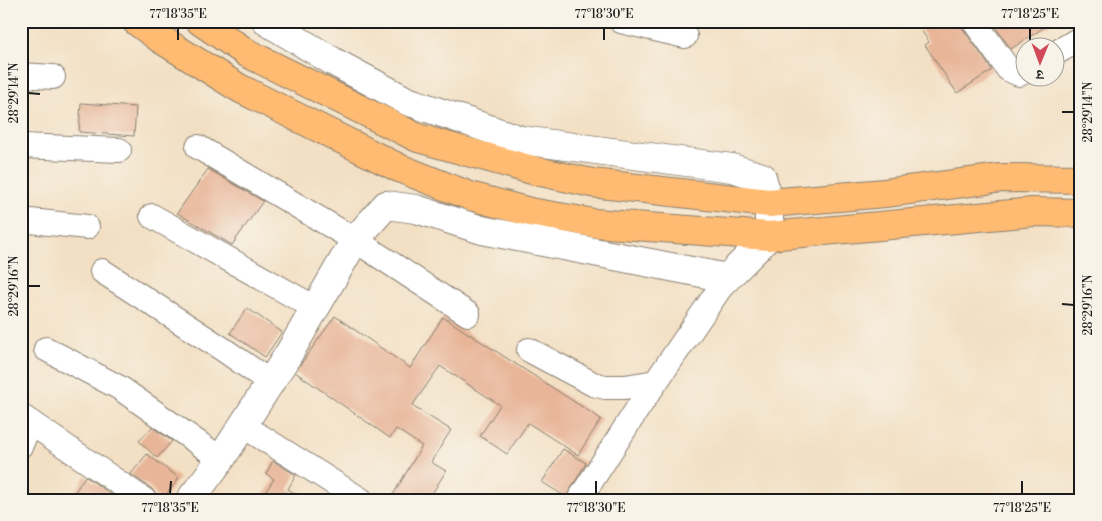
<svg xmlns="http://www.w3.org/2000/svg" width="1102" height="521" font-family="'Libre Bodoni','Noto Serif Devanagari',serif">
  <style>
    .building { fill: #e8b598 }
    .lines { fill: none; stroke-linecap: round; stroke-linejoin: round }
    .minor-casing { stroke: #887e70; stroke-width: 26 }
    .tertiary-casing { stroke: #887e70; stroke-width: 30 }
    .primary-casing { stroke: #887e70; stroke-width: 30 }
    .minor { stroke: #fff; stroke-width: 24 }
    .tertiary { stroke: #fff; stroke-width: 28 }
    .primary { stroke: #ffbb71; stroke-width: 28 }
    .ticks { fill: none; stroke: #1c1c1c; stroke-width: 2 }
    .neatline { fill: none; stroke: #1c1c1c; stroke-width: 2 }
    .ticks-label { font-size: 12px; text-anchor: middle; fill: #1c1c1c }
  </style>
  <rect width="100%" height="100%" fill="#f7f3e8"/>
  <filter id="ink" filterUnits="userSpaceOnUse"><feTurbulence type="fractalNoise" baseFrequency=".02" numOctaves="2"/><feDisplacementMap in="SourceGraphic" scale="10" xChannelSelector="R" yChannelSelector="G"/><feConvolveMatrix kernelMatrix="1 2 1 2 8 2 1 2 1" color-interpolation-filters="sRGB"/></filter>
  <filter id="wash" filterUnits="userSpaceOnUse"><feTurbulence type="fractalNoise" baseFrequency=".0096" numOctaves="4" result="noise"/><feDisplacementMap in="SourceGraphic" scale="20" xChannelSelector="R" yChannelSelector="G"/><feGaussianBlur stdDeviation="1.12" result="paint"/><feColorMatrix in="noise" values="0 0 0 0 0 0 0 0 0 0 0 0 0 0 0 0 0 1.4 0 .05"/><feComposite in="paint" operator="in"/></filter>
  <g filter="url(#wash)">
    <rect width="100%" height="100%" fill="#f3e0c4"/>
    <g id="blocks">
      <path class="building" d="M915,21H960L963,29L992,70L957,93L925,45L929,42Z
        M991,21H1054L1011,49Z
        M81,103L136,107L134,136L79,132Z
        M208,169L263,201L232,245L177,213Z
        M247,308L282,332L265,357L230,333Z
        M335,316L410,368L443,317L601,419L578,455L528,423L507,454L480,436L500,405L440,366L412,406L451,430L431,462L446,471L428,500H390L422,446L396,429L390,438L295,372Z
        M152,427L172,441L157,458L139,441Z
        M563,449L586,463L566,497L542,482Z
        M147,454L179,478L162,500H158L156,494L152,489L131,474Z
        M273,461L296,475L288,489L305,500H260L274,479L266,474Z
        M85,476L119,500H70Z"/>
    </g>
  </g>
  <g filter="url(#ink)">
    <use href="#blocks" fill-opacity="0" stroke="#887e70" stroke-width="1"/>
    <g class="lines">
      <defs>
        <path id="minor" d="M621,21L685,36
          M974,21L1008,69L1019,74L1024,72
          M1054,54L1081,38
          M21,75L53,77
          M21,146L119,150
          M198,147L355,240L468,314
          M152,216L315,308
          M21,220L87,227
          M102,271L224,350L270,382
          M46,349L120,388L221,459
          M529,350L593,384L605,387H625L656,382
          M21,416L144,500
          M242,425L361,500
          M21,445L30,422
          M579,500L640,405L727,278"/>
        <path id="tertiary" d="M190,500L221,459L288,355L355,240L386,205L416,209L482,230L727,278L769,236V203L762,177L732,168L521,140L407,101L334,62L266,21"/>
        <path id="primary" d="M136,21L159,38L239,88L399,168L470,196L530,212L594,223L769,236L1033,212L1081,213
          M200,21L247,53L418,138L532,170L592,183L769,203L885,193L1001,178L1081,179"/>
      </defs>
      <use href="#minor" class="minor-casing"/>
      <use href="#tertiary" class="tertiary-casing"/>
      <use href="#primary" class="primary-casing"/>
      <use href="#minor" class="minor"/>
      <use href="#tertiary" class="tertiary"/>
      <use href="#primary" class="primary"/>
    </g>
  </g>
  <path class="ticks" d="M178,40V28M604,40V28M1030,40V28M28,93L40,94M1062,112H1074M28,286H40M1062,304L1074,305M170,494L171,481M596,494V481M1022,494V481"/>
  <rect width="1102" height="521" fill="none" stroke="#f7f3e8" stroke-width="55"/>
  <g transform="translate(1040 62) rotate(181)"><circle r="24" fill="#f7f3e8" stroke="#9f9d96"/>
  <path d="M0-4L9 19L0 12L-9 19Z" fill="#d1495b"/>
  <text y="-8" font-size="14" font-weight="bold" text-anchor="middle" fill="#1c1c1c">उ</text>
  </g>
  <rect x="28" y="28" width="1046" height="466" class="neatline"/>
  <g class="ticks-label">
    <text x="178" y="18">77°18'35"E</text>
    <text x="604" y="18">77°18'30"E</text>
    <text x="1030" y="18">77°18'25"E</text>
    <text transform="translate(14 93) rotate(-90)" y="4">28°29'14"N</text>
    <text transform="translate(1088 112) rotate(-90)" y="4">28°29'14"N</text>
    <text transform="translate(14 286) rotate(-90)" y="4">28°29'16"N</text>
    <text transform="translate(1088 305) rotate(-90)" y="4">28°29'16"N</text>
    <text x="170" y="512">77°18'35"E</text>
    <text x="596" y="512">77°18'30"E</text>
    <text x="1022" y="512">77°18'25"E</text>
  </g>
</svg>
